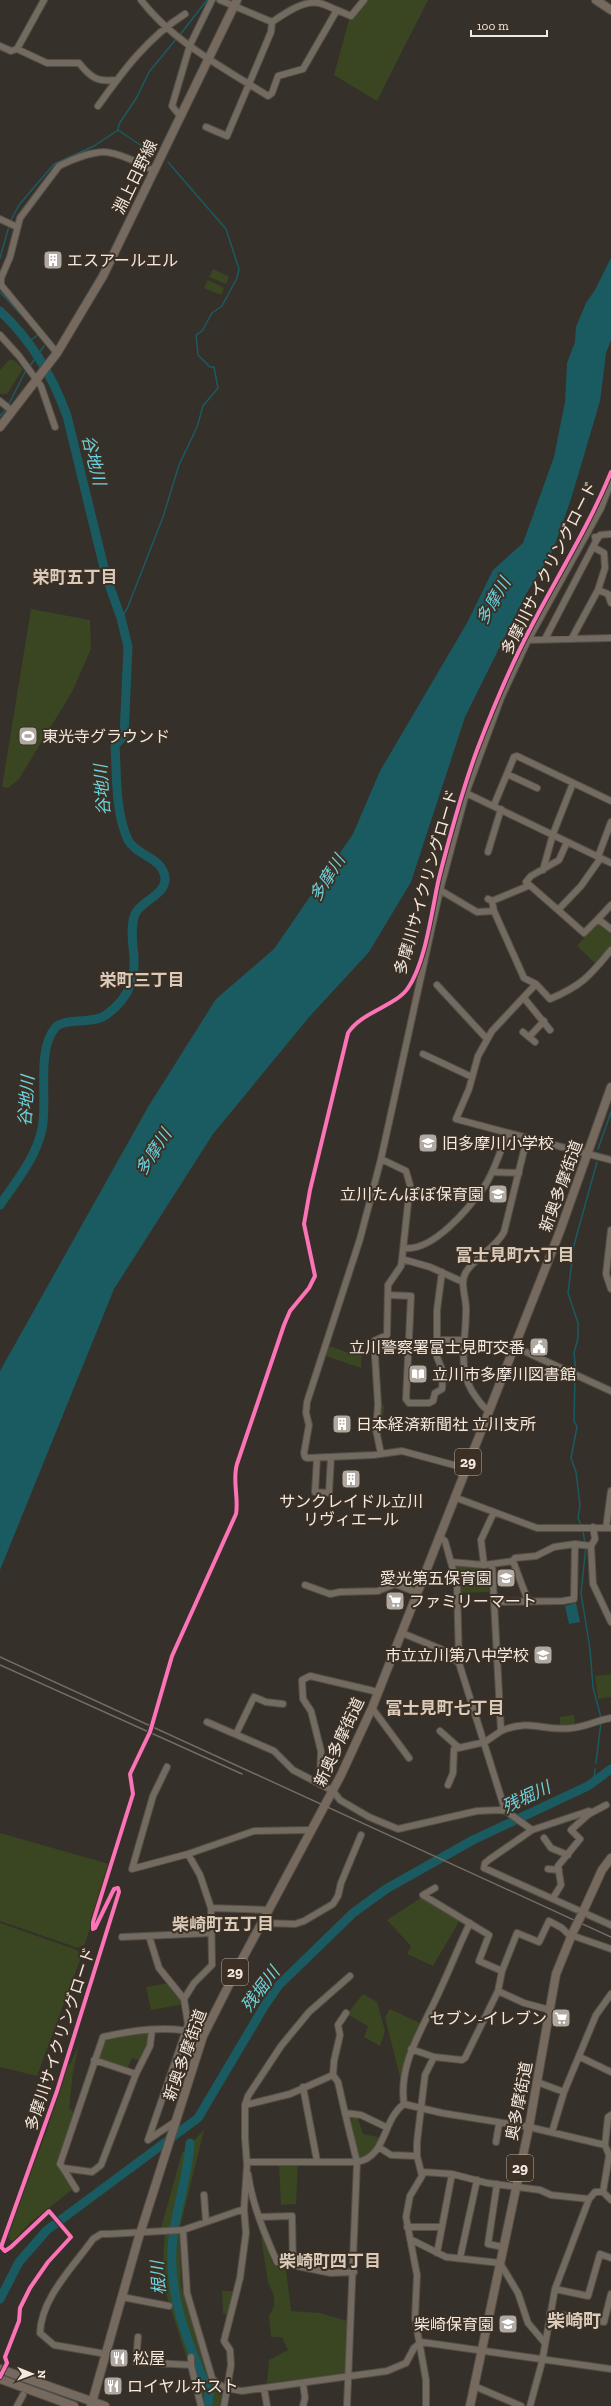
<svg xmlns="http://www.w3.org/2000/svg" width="611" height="2406" font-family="'Zilla Slab','Noto Sans JP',serif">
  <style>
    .green { fill: #394621 }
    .water { fill: #1a5b62 }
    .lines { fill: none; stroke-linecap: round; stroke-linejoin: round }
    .stream { stroke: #1a5b62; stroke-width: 1.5 }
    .river { stroke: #1a5b62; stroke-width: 9 }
    .minor-casing { stroke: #534e48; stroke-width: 8 }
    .major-casing { stroke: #534e48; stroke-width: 10 }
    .minor { stroke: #736a60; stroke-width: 6 }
    .major { stroke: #756a5d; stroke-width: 8 }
    .rail { stroke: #746c66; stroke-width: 1.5 }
    .major-bridge-casing { stroke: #534e48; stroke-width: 10; stroke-linecap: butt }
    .major-bridge { stroke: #756a5d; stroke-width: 8 }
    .cycleway-casing { stroke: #3c3024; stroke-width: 6 }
    .cycleway { stroke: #fb73b8; stroke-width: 4 }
    .labels { text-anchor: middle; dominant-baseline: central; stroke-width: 4; stroke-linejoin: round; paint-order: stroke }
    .shield { fill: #3c3024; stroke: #bbb2a9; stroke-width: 1 }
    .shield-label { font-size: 15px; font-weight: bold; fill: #f2eae2 }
    .street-label { font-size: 16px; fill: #f2eae2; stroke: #3c3024 }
    .poi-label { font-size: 16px; fill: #f2eae2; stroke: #3c3024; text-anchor: start }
    .water-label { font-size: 17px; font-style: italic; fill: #6ad2e0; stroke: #3c3024 }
    .neighbourhood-label { font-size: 17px; font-weight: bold; fill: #dacbbb; stroke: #3c3024 }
    .quarter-label { font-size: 18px; font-weight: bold; fill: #dacbbb; stroke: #3c3024 }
  </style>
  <rect width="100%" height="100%" fill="#36302a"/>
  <path class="green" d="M366,0H428L377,101L334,75L349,20Z
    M213,269L229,277L226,284L209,277Z
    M208,280L224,288L221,295L204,288Z
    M9,360H14L23,369L7,394H0V370Z
    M31,609L90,620L91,649L72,692L19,779L8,788L2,787Z
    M598,922L611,932V947L596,964L577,946Z
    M327,1345L349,1353L362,1349L361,1368L323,1355Z
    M380,1405H384L381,1440L378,1427Z
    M458,1566L488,1569L489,1592L461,1593L456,1568Z
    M611,1674V1697L598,1699L595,1676Z
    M574,1715L575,1726H560V1717Z
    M0,1833L109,1864L85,1944L78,1948L0,1921Z
    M422,1897L460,1920L433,1966L407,1954L411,1946L387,1920Z
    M0,1923L77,1950L81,1957L37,2076L0,2067Z
    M169,1983L184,2004L151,2010L146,1987Z
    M363,1994L377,2002L385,2031L380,2046L364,2037L368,2026L347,2014Z
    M390,2009L422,2024L409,2049L401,2081L385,2017Z
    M146,2031L149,2034L148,2046L140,2061L132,2058L127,2069L97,2059L105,2038Z
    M79,2045L73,2071L69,2109L75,2113L58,2164L73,2189L30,2223L14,2240H10L7,2234L47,2130L68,2063L70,2064Z
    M346,2116H357L363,2134L382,2138C380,2148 369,2160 357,2160Z
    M204,2130L180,2227L181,2286L211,2378L222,2391L220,2406H202L162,2281L165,2228H161L182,2153Z
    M279,2163L298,2164L296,2204L281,2205Z
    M261,2237H263L273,2264L281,2265L286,2269L291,2311L320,2313L347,2321V2374L267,2383L269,2360L288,2350L282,2337H271L269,2316L274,2306V2296L268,2282Z
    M222,2291H235L228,2314H223Z"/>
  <path class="water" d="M611,258V340L606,353L600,401L571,499L553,550L526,594L465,717L411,882L369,952L310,1016L213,1134L114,1289L0,1570V1371L148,1107L216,999L274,949L353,834L380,771L467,623L493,570L523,543L554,457L565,402L567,363L575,342L576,327L586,303L595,290Z
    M576,1603L580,1622L569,1624L565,1606Z"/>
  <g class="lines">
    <path class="stream" d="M179,36L207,0
      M118,130L119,124L137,97L149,72L177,38
      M118,130L155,155
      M10,222L19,205L54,164L94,146L118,130
      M0,258L9,226
      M0,292L26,320
      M27,343L39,334
      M29,367L44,346
      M8,406L26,370
      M0,416L6,409
      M121,618L127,609L163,517L179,465L197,427L203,406L218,388L214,367H210L198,355L196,335L202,331L212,313L222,306L237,278L239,269L226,229L168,162
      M598,1149L611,1112
      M576,1372L574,1353L578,1338V1323L568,1293L574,1245L597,1162
      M575,1376L574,1421L577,1427L571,1458L576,1472L580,1505L578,1518L581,1525
      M583,1531L585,1543
      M586,1546L581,1593L590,1649L593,1687L601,1718
      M596,1763L601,1722
      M594,1781L595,1769"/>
    <path class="river" d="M0,311C31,340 53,377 67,416L106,576L121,618L128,647L124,736L115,745C117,777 115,811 128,840C136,856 163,857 165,878C166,895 142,900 135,914C131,924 132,936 133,947C137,976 131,997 106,1015C91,1025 64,1017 55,1028C36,1051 48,1101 42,1129C36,1158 16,1181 0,1205
      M190,2143C188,2175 177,2206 173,2237C166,2292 188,2343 209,2393L208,2406
      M0,2299L19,2262L47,2230L198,2118L265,2005L279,1985L353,1913L386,1889L473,1840L588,1786L611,1769"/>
    <defs>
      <path id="minor" d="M141,0C173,42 224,68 268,96L272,93L278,76L303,69L337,10L351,16L364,0
        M220,0L272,22
        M272,22C284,14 303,0 319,3C325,4 331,8 337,10
        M0,46L11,51L17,49L47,63H79C91,78 97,82 116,80
        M17,49L44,0
        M98,106C123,71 148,37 185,14
        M180,116L172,106L190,45L212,0
        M206,127L227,136L271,32L272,22
        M0,219L17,227
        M0,335L19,356L41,386L55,427
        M57,353L1,285V278L10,257L20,218L59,166C71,160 91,152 104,152C117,152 144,165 154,171
        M0,401L12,411
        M596,541L600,535L611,534
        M593,547L604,553L605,568L598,590
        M572,638L598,590L608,594L611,603
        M545,639L596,541L595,537
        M528,640L611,638
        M507,774L537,788
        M468,794L611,863
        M494,805L514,757L517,756L611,801
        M567,842L559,860L531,876L526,882L558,910L581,886L600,859L599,854L611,822
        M488,852L501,809
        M543,870L553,834L573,783
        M440,890L477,912L494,911
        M488,899L492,901L528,886
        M492,901L494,911L524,978L536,984L492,1031L478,1056L469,1089L456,1119L611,1160
        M611,905L598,919L611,929
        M558,910L584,933L598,919
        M536,984L550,999C581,986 590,976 611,950
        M437,985L487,1039
        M524,998L550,1030
        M523,1032L535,1042
        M529,1037L544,1021
        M423,1054L472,1077
        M492,1172L519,1173
        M611,1230L606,1274L611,1289
        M404,1248C433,1252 469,1208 484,1187C495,1171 500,1150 508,1133
        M402,1259L430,1267L463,1282
        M388,1295L411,1296L406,1399L409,1403H429L433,1401L435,1393L442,1389L443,1372L437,1357V1310L442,1272
        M437,1340H463
        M513,1346L611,1391
        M488,1410C482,1407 480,1402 476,1397C456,1371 466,1342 466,1311C467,1299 459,1283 466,1272C476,1256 495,1249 504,1232L527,1138
        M381,1454L376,1430L378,1404L374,1341L387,1335L388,1285L401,1266L402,1259L410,1185L406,1171L381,1159
        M317,1458L315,1492L329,1493L331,1457
        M465,1468L402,1451L373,1455L307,1458L305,1457L304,1453L309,1425L306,1413L307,1402L360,1239L381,1159L440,890L466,793L501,698L528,640L601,508L611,482
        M454,1497L537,1528H611
        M606,1528L611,1491
        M439,1536L445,1541L457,1584L459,1663L505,1810
        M591,1546L593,1584L611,1622
        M513,1561L528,1601
        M451,1562L484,1565L513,1561L515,1558L536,1556L554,1547L575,1544L591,1546L595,1539L593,1527
        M492,1564L501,1731C529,1718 545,1732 572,1728C585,1727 598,1720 611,1718
        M484,1565L481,1540L494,1512
        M305,1585L330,1594L340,1592L378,1591L395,1584L418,1593
        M494,1602L563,1601L574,1599L575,1544
        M402,1633L441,1649L459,1663
        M372,1708L409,1758
        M207,1722L274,1751L293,1770L333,1791L340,1800L369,1817L398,1829L477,1811L500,1810L506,1811L532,1830L490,1859L485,1863L484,1868L611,1925
        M440,1731L458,1747
        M236,1734L254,1697L266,1702L283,1704
        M167,1767L153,1796L132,1869L188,1854L254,1831L310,1830
        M320,1784L321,1751L311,1711L303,1699L302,1680L310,1676L378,1692
        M448,1785L453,1773L454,1749L485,1742L501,1731
        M532,1830L589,1811
        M544,1838L551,1848L568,1855
        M548,1869L559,1870
        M435,1888L423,1895L489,1935L479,1961L502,1971
        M553,1898L561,1885L558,1866L580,1839L571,1830L589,1814L606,1805
        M211,1908L269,1910
        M262,1923L295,1924L304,1921L333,1904L338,1896L341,1883L361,1835
        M122,1937L212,1933
        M498,1991L524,2003L550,2010
        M184,1999L194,1983L212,1965L211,1908L200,1875L188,1854
        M346,2013L338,2025L340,2035L334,2061L333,2075L338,2082L345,2113L361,2115L386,2127
        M411,2049L434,2057
        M580,2057L611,2072
        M94,2060L136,2074
        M537,2082L564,2092
        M303,2087L317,2161
        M404,2104L442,2113L529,2127L605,2145L611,2160
        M404,2104C398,2062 424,2027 440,1990C451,1967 459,1945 470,1923
        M245,2105L290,2094L333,2075
        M552,2132L564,2092L596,2015L611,1994
        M148,2140L188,2024L184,1999L159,1968L149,1936
        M148,2140L176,2121
        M496,2142L499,2124
        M605,2145L608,2117L611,2115
        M380,2148L391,2155L417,2156
        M247,2162H357L345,2113
        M63,2168L60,2164L103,2037C129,2031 172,2024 197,2034
        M423,2172L452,2174L487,2183L540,2190L551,2195L589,2199
        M248,2174C252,2204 265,2235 277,2262L331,2273L354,2272
        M497,2184L488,2244L503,2247
        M76,2189L63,2168L92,2172L101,2165L136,2074L150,2046L152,2030
        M603,2192L609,2156
        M204,2195L206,2222
        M260,2217L292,2216L293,2265
        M407,2227H441
        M183,2230L187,2293L212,2378C220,2388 230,2389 242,2391L387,2371L406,2363L414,2348L421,2342L611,2369
        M410,2239L446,2257L500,2263L518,2293L528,2323L545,2343
        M437,2253L452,2174
        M460,2258L477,2180
        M555,2289L588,2296L600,2254L611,2258
        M122,2297L169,2306
        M550,2313L604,2322L611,2294
        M138,2337L136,2362L191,2365V2357
        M106,2354L54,2345L40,2333C41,2298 74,2266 93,2239L101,2234H108L183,2230L244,2209
        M191,2365L201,2406
        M474,2386L521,2406
        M264,2388L267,2406
        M17,2406L23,2395
        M224,2406L231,2365L230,2350L224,2341L240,2278L246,2233L244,2209L247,2165L245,2138V2105L248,2096L281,2046L309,2012L350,1976
        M303,2406L305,2398L303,2383
        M347,2406L357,2162C387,2157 382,2120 404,2104
        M426,2406V2380L415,2318L417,2275L406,2217L410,2196L422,2176L417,2156V2142L425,2075L434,2057L462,2060L465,2058L498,1991L502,1971L517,1933L539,1942L549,1921L562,1928L568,1934L611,1949
        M530,2406L542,2362L555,2289L589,2199L595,2192H603L611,2200"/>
      <path id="major" d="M596,0L611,10
        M0,427L57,353L103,276L237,0
        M582,1914L602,1870L611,1858
        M0,2369L105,2406
        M0,2379L74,2406
        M91,2406L138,2240L203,2036L238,1967L341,1775L372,1708L560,1231L611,1087
        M470,2406L529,2127L556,1974L573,1932"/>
    </defs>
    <use href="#minor" class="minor-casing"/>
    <use href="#major" class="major-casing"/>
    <use href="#minor" class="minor"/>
    <use href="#major" class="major"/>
    <path class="rail" d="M0,1657L611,1937
      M0,1665L242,1774
      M0,2372L96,2406"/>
    <defs>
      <path id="major-bridge" d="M573,1932L582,1914"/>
    </defs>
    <use href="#major-bridge" class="major-bridge-casing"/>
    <use href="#major-bridge" class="major-bridge"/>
    <defs>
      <path id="cycleway" d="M0,2377L7,2363L5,2357L19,2321L20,2308L30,2288L48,2262L71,2237L49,2211L11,2247L5,2251L1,2247L57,2091L119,1892L118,1888L114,1889L95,1928L93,1929V1922L133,1794L130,1774L150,1732L172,1656L236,1514C239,1497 232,1481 237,1464L284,1325L290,1311L309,1288L315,1276L304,1224L310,1190L348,1033C361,1012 396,1006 408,988C426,962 432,908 439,878C450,835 462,791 477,750C493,708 510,667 531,627C558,575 589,526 611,472"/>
    </defs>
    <use href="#cycleway" class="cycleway-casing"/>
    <use href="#cycleway" class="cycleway"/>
  </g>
  <defs>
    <symbol id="building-square" viewBox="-11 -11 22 22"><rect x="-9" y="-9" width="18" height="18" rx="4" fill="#b0a9a2" stroke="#3c3024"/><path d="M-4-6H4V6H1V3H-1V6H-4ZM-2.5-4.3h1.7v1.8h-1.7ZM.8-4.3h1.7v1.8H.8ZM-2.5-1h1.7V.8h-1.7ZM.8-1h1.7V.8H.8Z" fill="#fff"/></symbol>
    <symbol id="stadium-square" viewBox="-11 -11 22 22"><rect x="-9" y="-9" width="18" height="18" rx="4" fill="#b0a9a2" stroke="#3c3024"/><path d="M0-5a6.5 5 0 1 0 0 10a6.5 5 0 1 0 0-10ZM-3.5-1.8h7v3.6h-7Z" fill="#fff"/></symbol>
    <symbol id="school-square" viewBox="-11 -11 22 22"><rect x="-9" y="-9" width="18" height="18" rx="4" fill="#b0a9a2" stroke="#3c3024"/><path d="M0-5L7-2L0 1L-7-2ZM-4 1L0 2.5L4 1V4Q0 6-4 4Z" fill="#fff"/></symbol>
    <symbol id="civic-square" viewBox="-11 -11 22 22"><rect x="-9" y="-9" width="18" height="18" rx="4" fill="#b0a9a2" stroke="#3c3024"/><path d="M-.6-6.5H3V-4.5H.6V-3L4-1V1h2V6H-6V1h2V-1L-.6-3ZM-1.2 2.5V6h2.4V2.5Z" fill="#fff"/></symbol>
    <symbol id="library-square" viewBox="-11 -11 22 22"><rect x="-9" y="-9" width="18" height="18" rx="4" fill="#b0a9a2" stroke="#3c3024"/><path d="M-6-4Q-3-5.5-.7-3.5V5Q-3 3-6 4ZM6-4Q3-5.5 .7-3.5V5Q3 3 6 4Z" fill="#fff"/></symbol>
    <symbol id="supermarket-square" viewBox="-11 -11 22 22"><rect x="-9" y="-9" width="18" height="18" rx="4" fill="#b0a9a2" stroke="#3c3024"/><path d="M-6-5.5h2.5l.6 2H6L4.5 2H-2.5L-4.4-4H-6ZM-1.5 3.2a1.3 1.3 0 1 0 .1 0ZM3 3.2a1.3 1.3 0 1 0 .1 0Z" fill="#fff"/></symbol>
    <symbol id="restaurant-square" viewBox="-11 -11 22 22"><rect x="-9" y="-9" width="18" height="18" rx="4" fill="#b0a9a2" stroke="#3c3024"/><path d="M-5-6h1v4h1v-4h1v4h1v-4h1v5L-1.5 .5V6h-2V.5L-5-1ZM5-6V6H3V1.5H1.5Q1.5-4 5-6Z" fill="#fff"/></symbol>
  </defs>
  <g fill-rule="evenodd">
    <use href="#building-square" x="42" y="249" width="22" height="22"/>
    <use href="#stadium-square" x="17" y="725" width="22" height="22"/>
    <use href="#school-square" x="417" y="1132" width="22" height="22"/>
    <use href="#school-square" x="487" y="1183" width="22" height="22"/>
    <use href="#civic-square" x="528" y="1336" width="22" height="22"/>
    <use href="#library-square" x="407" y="1363" width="22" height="22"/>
    <use href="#building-square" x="331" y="1413" width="22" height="22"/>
    <use href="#building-square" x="340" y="1468" width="22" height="22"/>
    <use href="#school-square" x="495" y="1567" width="22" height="22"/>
    <use href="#supermarket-square" x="384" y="1590" width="22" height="22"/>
    <use href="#school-square" x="532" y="1644" width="22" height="22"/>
    <use href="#supermarket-square" x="550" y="2007" width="22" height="22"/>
    <use href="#school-square" x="497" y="2313" width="22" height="22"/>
    <use href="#restaurant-square" x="108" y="2347" width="22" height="22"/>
    <use href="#restaurant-square" x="102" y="2375" width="22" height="22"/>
  </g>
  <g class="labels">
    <g class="shield">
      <rect x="455" y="1449" width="26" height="26" rx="3"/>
      <rect x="222" y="1959" width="26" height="26" rx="3"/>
      <rect x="507" y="2155" width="26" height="26" rx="3"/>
    </g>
    <g class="shield-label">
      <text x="468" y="1462">29</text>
      <text x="235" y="1972">29</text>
      <text x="520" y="2168">29</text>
    </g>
    <g class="street-label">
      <text transform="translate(135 177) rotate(-64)">淵上日野線</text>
      <text transform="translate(549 568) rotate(-63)">多摩川サイクリングロード</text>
      <text transform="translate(426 882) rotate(-74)">多摩川サイクリングロード</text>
      <text transform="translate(561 1186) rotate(-70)">新奥多摩街道</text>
      <text transform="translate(339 1742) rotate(-65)">新奥多摩街道</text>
      <text transform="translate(60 2039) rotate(-72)">多摩川サイクリングロード</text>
      <text transform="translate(185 2055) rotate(-70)">新奥多摩街道</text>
      <text transform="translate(519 2101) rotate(-79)">奥多摩街道</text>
    </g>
    <g class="poi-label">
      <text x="67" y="260">エスアールエル</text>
      <text x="42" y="736">東光寺グラウンド</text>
      <text x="442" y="1143">旧多摩川小学校</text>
      <text x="484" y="1194" text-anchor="end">立川たんぽぽ保育園</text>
      <text x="525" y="1347" text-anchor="end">立川警察署富士見町交番</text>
      <text x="432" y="1374">立川市多摩川図書館</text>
      <text x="356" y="1424">日本経済新聞社 立川支所</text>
      <text x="351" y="1501" text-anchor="middle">サンクレイドル立川<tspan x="351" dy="18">リヴィエール</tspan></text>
      <text x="492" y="1578" text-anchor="end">愛光第五保育園</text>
      <text x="409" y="1601">ファミリーマート</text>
      <text x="529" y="1655" text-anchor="end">市立立川第八中学校</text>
      <text x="547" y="2018" text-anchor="end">セブン-イレブン</text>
      <text x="494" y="2324" text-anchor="end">柴崎保育園</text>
      <text x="133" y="2358">松屋</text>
      <text x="127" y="2386">ロイヤルホスト</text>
    </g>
    <g class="water-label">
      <text transform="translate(94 460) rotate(76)">谷地川</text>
      <text transform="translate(493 601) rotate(-60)">多摩川</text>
      <text transform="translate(102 790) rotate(-94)">谷地川</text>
      <text transform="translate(327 878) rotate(-58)">多摩川</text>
      <text transform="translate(26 1101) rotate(-86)">谷地川</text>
      <text transform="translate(153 1152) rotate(-57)">多摩川</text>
      <text transform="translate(526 1797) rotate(-25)">残堀川</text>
      <text transform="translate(260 1989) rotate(-53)">残堀川</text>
      <text transform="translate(158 2278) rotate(-94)">根川</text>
    </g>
    <g class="neighbourhood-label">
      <text x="75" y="577">栄町五丁目</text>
      <text x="142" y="980">栄町三丁目</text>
      <text x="515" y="1255">富士見町六丁目</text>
      <text x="445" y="1708">富士見町七丁目</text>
      <text x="223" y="1924">柴崎町五丁目</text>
      <text x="330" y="2261">柴崎町四丁目</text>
    </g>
    <g class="quarter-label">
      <text x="574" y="2321">柴崎町</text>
    </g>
  </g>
  <g transform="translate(32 2374) rotate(91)" stroke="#3c3024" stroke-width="3" paint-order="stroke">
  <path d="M0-3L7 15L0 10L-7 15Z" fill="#f2eae2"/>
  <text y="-6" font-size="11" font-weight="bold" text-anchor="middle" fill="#f2eae2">N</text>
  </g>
  <path d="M471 30v6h76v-6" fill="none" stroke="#f2eae2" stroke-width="2"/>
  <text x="477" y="30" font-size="12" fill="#f2eae2" stroke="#3c3024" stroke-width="3" paint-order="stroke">100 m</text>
</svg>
